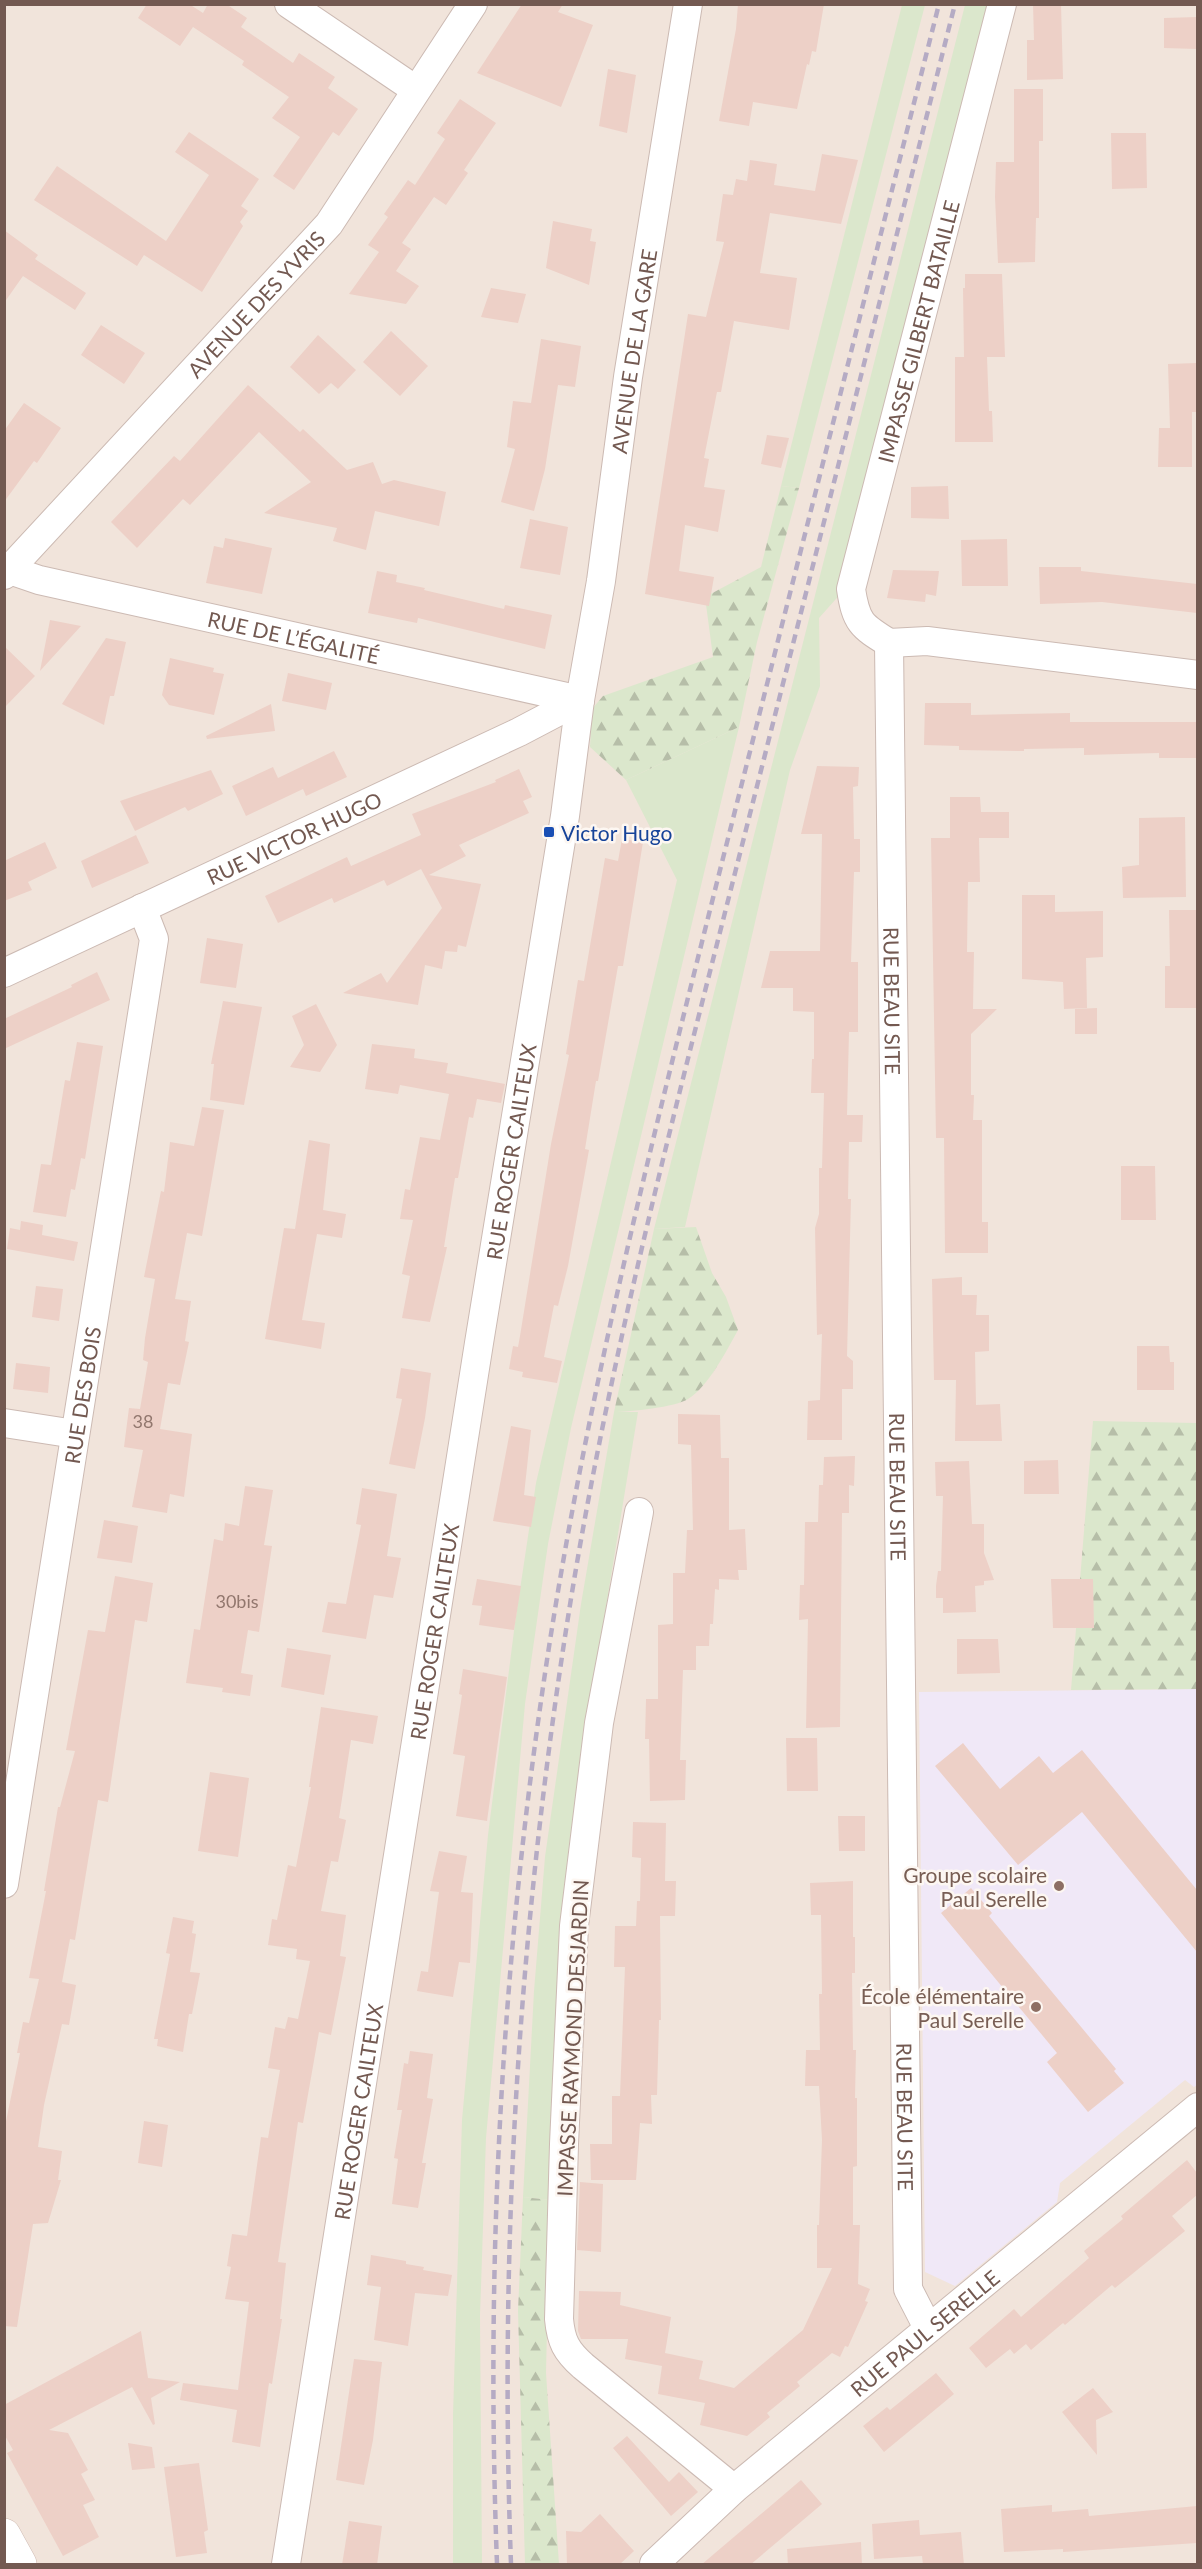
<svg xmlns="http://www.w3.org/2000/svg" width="1202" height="2569" font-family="Lato,sans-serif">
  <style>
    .residential { fill: #f1e4db }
    .education { fill: #f0e8f7 }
    .grass { fill: #dbe7cc }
    .forest { fill: url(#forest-firs) }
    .building { fill: #edd0c7 }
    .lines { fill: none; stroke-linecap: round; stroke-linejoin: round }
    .minor-casing { stroke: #ccbab3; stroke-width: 30 }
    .secondary-casing { stroke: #d0bcb3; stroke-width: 34 }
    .minor { stroke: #fff; stroke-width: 28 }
    .secondary { stroke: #fff; stroke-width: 33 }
    .rail { stroke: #b5abc4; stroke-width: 4.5; stroke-dasharray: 9 6; stroke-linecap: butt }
    .transit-dot { fill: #1a4fb4; stroke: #fdf7f2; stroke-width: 2 }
    .education-dot { fill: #8d6e63; stroke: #fdf7f2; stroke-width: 2 }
    .labels { text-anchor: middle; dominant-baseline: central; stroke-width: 5; stroke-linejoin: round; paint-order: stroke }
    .number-label { font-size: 18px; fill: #92776e }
    .street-label { font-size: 21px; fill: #735951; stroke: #fdf7f2 }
    .transit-label { font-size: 21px; fill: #164399; stroke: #fdf7f2; text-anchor: start }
    .education-label { font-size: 21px; fill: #785e54; stroke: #fdf7f2; text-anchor: end }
  </style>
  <defs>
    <pattern id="forest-firs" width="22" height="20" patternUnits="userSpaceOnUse" patternTransform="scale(1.5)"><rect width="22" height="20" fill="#dbe7cc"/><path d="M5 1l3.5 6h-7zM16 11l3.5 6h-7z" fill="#b6bea8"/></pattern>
  </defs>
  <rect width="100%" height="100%" fill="#faf3ec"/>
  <path class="residential" d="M5,5H1197V2564H5Z"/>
  <path class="education" d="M1197,1689V2085L1194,2087L1185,2080L1060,2183L1057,2202L955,2286L925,2272L919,1692Z"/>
  <path class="grass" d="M902,5H925L799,488L781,486Z
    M965,5H989L844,590L819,618L820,686L790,770L685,1227L654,1229Z
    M739,727L571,1428L548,1544L525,1704L486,2138L480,2316L482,2564H453V2415L462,2120L488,1835L515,1623L536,1483L677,880L626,780Z
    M614,1412H638L579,1771L550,2200L523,2197L534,1991L545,1857L581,1604Z"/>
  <path class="forest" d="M781,486L799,488L757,642L739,727L626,780L590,747L592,709L603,696L713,657L705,597L761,567Z
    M696,1227L712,1273L726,1297L738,1330C727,1350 708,1387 688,1399C676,1407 630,1412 614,1412L654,1229Z
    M1093,1421L1197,1423V1689L1071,1690Z
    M523,2197L550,2200L546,2373L559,2564H525L518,2311Z"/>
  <path class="building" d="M147,4H189L203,13L208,4H226L247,18L241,27L293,63L299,53L335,77L328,88L358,109L339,136L333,132L294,190L273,176L300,137L272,118L289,97L242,65L244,61L193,27L180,46L138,18Z
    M522,4H563L558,12L593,25L561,107L477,73Z
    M738,4H824L816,52L812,51L809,65L807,64L797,109L753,102L749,126L719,121L736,29Z
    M1033,4H1061L1063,79L1027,80V40H1034Z
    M1197,17V49L1164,48V18Z
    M608,69L636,75L627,133L599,126Z
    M1014,89H1043V141H1039V218H1036L1035,262L998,263L995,197L996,162H1014Z
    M460,99L496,123L464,170L468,173L446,205L434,197L402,243L411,249L396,271L419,286L406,304L349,294L379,252L368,245L388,217L384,214L408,180L415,185L445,139L437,133Z
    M189,132L259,179L241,206L248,211L240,222L243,226L202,292L144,255L137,266L34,200L57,166L166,241L209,175L175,152Z
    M1111,133H1146L1147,188L1112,189Z
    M822,154L858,160L841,224L770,213L760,273L797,278L789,330L734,321L721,392H717L704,458L709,459L704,487L725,490L718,532L685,525L679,571L714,577L709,606L645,594L688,314L706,317L724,242L716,241L723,194L733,195L736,179L747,181L750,160L777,164L774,185L815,191Z
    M553,221L592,229L590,241L596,242L589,285L546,268Z
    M4,230L38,255L35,259L86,293L75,310L23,276L4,303Z
    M965,274H1002L1005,357H987L989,411H992L993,442H955V357H964L963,288H965Z
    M491,288L526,294L518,323L481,317Z
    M101,325L145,353L124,384L81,355Z
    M391,331L428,366L400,396L363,362Z
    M318,335L356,370L338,389L331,383L319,394L290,367Z
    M541,339L581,346L575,387L558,385L545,469L534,511L501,502L515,449L507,447L513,401L531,403Z
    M1197,363V412H1192V467H1158L1159,428H1170L1168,364Z
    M248,385L300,432L303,429L347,470L373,462L382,484L394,480L446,492L439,526L375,511L366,550L333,541L337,528L264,513L311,482L259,432L190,505L183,499L137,548L111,522L174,456L180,461Z
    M24,403L61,428L37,463L34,461L4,502V431Z
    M767,435L789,438L781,468L761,464Z
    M948,486L949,519L911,518V487Z
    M530,519L568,527L560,575L520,568Z
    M225,538L272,548L262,594L206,583L214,546L223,548Z
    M1007,539L1008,586H962L961,540Z
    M1039,567H1081V571L1197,584V613L1102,602L1040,604Z
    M893,570L939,571L936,596L926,594L925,602L887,598Z
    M377,571L397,575L396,582L425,588L424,590L504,609L505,605L552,615L545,649L418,618L417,623L368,613Z
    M50,620L81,626L40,671Z
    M106,638L126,642L114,696H110L104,725L62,704Z
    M4,646L35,676L4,708Z
    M170,658L214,668L213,672L224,674L214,715L169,705L162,695Z
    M288,673L332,683L326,710L282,701Z
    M925,703H971V715L1070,713V722H1197V758H1159V753L1084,755V748L1024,749V751L959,750V746L924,745Z
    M271,704L275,731L207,739L206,736Z
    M334,751L347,777L306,796L303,789L246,816L232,786L273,767L278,778Z
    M817,766L859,767L858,786L853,787L854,839H860V872H854L851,962H858V1032H849L847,1115H863L862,1142H849L848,1199H851L847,1356L853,1361V1389H842V1440H807L808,1401L820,1400L822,1334L817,1335L815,1228L819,1214V1168H822L824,1093H811L812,1059H814V1012L793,1011V988H761L770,951H820L822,834H801Z
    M519,769L532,797L523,801L529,813L459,845L466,856L429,875L481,884L466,947L458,945L457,952L445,951L442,969L425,965L418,1005L343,993L381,973L387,983L442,908L421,869L387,886L384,880L334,903L332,898L278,923L265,896L347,857L351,866L421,835L412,814L496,782L495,780Z
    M211,770L223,794L188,811L185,807L135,831L120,801Z
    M950,797H980L981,812H1009V838H979L980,882H968L967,952H974L973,1009H997L971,1034V1095H974L973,1120H982V1222H988V1253H945L944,1138H936L931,838H950Z
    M1185,817L1186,897L1123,898L1122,867L1139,865V818Z
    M136,835L149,863L92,888L81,861Z
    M622,839L643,842L623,966H618L598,1081H596L585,1149L589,1150L568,1266L558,1306L554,1305L544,1357L562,1361L557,1383L522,1377L523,1372L509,1369L513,1346L518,1347L520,1336L551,1144L569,1055L566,1054L578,980L584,981L605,858L618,861Z
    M45,842L57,868L28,882L32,890L4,901V861Z
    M1022,895H1055V912L1103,911V957L1086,958L1087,1008L1064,1009L1063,982L1022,979Z
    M1169,910H1197V1008H1165V966H1170Z
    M207,938L243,944L236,988L200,983Z
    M97,972L110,1000L4,1049V1019L72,987L71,985Z
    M223,1001L262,1007L244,1105L210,1100L214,1064H211Z
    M316,1004L337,1045L320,1072L290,1067L304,1045L292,1016Z
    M1097,1008V1034H1075V1009Z
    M77,1042L103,1046L85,1159L81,1158L75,1190L71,1189L66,1217L33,1212L41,1164L51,1165L65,1080L70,1081Z
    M372,1044L415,1049L414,1058L448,1063L446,1073L505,1084L501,1103L477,1099L473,1118L469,1117L458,1178H455L444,1247H447L430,1322L402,1318L410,1276L402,1274L413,1220L400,1219L405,1189L410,1190L420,1137L440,1140L449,1094L400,1085L398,1094L365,1089Z
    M202,1107L224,1110L202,1236L187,1233L175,1299L191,1301L185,1341L189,1342L180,1385L168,1383L160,1429L192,1434L184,1497L170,1494L167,1513L132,1507L143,1450L124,1447L129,1408L140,1409L148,1362L143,1360L145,1338L155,1279L144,1277L161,1191L164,1192L170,1142L194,1146Z
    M309,1140L330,1144L323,1210L346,1214L342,1238L317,1234L302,1320L325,1323L321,1349L265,1339L284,1228L295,1229Z
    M1121,1166H1155L1156,1220H1121Z
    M21,1221L43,1225L42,1235L78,1242L74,1261L7,1249L10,1228L20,1230Z
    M962,1277V1295H977L976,1315H989V1351L975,1352L976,1405L1000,1404L1002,1441H955L956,1380H934L932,1279Z
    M36,1286L63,1289L59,1321L32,1317Z
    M1137,1346H1169L1170,1362H1174V1390H1137Z
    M16,1363L50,1367L48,1393L13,1389Z
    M401,1368L431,1373L425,1418L415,1469L389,1464L402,1399L396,1398Z
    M678,1414L720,1415L721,1458H729V1530L745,1529L747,1570H738L739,1580L719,1579V1590L715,1589L713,1624H710L709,1646H696V1670H683L680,1760H686L685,1800L650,1801L649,1739H645L646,1699H658V1625L673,1624V1573H685L687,1530H693L691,1445L678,1444Z
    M511,1426L531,1430L524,1495L536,1497L531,1527L493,1521Z
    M855,1456L854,1486L849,1485V1513H842L840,1727L806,1728L808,1619L799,1620L800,1585H804L805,1522H818L819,1485H823L824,1457Z
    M1058,1460L1059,1494H1024V1461Z
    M969,1461L972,1524H984V1553L994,1580L984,1581V1585L975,1586L976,1612L943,1613V1598H936V1586L938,1571H941L943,1496H936L935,1462Z
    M245,1486L273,1490L264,1545L272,1546L259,1632L248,1630L241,1673L253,1675L250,1696L222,1692L223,1688L186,1683L194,1629L200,1630L214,1539L223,1541L225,1523L239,1526Z
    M362,1488L397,1494L387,1556L401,1558L393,1598L374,1595L366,1639L322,1632L328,1602L346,1604L361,1525L356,1524Z
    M104,1520L138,1526L132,1563L97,1558Z
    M115,1576L153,1583L147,1622L135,1620L108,1802L98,1800L75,1940L70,1939L62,1982L76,1985L69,2025L62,2024L44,2105L38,2147L62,2151L58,2180H61L48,2223L33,2224L17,2327L4,2326V2131L20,2053H17L23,2022L29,2023L39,1979L29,1978L46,1891H44L58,1807H60L75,1751L66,1750L88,1630L105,1632Z
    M477,1579L521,1586L514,1630L479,1625L482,1606L472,1605Z
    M1051,1579H1093L1094,1628H1053Z
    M957,1639H998L1000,1673L957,1674Z
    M287,1648L331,1655L324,1695L281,1687Z
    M463,1669L507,1677L487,1821L456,1816L465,1756L453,1754L462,1695L459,1694Z
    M321,1707L378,1716L373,1744L351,1740L339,1818L346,1820L338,1862L331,1861L321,1911L346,1915L340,1956L346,1957L331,2035L319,2032L303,2123L298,2122L278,2262L286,2263L280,2319H282L272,2384L269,2383L260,2447L232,2442L237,2410L180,2400L183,2383L238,2390L249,2302L225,2299L231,2267L227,2266L232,2234L247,2236L261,2137L268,2138L280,2070L268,2068L275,2027L285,2029L288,2017L298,2019L310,1961L296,1959L297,1949L268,1945L272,1919L277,1920L288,1865L296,1867L311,1787H309Z
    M786,1738H817L818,1791H787Z
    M963,1743L1000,1789L1039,1756L1053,1773L1082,1750L1197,1890V1952L1082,1812L1018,1865L935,1766Z
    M210,1772L249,1778L238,1857L198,1851Z
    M838,1816H865V1851H839Z
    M633,1822L666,1823L665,1881H676L675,1916H660L661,2020H659L657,2095H651L652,2124L640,2123L636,2180H591L590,2144H612V2096H620L625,1967H614L615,1926H636L637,1901H640L641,1858L632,1857Z
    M439,1851L467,1856L461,1892L473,1893L470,1963L459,1962L453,1997L417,1991L421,1971L428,1972L439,1892L430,1891Z
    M853,1881V1937H855V1973H852L853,2050H856L855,2098H857V2166L853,2167V2225H860L858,2284L870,2289L865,2301L868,2302L848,2347L845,2346L840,2357L832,2353L797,2382L800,2386L767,2413L770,2417L747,2436L700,2425L705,2403L658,2394L662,2366L625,2359L628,2339H581L578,2331L579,2291L621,2292L620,2305L671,2317L665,2353L703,2361L699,2379L734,2388L803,2330L832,2268H817V2225H819L822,2140L819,2086H805L806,2050H820L819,1994H822L821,1915H811L810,1883Z
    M971,1888L992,1913L989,1916L1116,2069L1114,2071L1124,2083L1088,2112L1047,2062L1057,2053L941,1913Z
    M173,1917L194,1921L192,1933L196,1934L190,1972L200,1973L192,2014H189L183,2052L157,2046L158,2039H154L170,1954L166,1953Z
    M410,2051L433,2054L427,2098L433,2099L422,2163H426L418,2208L392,2204L398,2159L394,2158L402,2110H397L404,2063L408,2064Z
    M144,2121L168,2125L162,2167L138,2163Z
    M1187,2160L1197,2173V2195L1172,2216L1185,2231L1115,2288L1112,2285L1065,2325L1063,2323L1031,2350L1026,2344L1014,2354L1010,2349L986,2368L969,2348L1014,2309L1021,2317L1089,2258L1084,2251L1123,2219L1121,2216Z
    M580,2182L603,2184L601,2252L577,2250Z
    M371,2255L406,2261V2264L424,2267L423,2270L452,2275L448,2296L415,2293L408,2346L374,2340L381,2287L367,2285Z
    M141,2331L148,2378L180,2382L151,2398L155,2424L153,2425L132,2387L49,2430L68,2433L88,2470L81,2474L95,2500L83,2505L99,2537L63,2556L7,2453L13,2450L4,2434V2405Z
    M354,2359L382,2362L373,2440L364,2485L336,2480Z
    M936,2373L954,2394L884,2452L863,2426L887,2407L890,2410Z
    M1093,2388L1113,2412L1096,2420L1097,2455L1062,2412Z
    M627,2436L669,2482L679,2472L698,2492L671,2516L613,2448Z
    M128,2443L152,2447L155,2468L132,2470Z
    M199,2463L208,2530L204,2532L207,2553L176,2557L164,2467Z
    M801,2480L822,2504L750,2565H701Z
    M1052,2505V2512L1088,2509L1089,2516L1197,2506V2543L1063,2552V2549L1004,2552L1001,2509Z
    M600,2514L634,2551L619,2565H567L566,2531L581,2532Z
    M919,2520L920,2535L961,2532L964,2565H923L922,2556L874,2559L872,2524Z
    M349,2521L382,2526L377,2565H342Z
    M861,2542L862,2565H788L787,2549Z"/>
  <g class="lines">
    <defs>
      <g id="minor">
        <path d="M289,4L416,90"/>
        <path id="s1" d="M4,568L39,580L580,700"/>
        <path id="s2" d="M4,575L329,224L473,4"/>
        <path id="s3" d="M889,643L908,2289L928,2328"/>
        <path id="s4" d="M889,643C861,626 856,622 851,589L1002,4"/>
        <path d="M889,643L927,641L1198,675"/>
        <path id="s5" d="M4,973L519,732L580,700"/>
        <path d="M4,1423L75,1434"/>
        <path d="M639,1512L599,1723L574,1926L564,2144L559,2319C561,2341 566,2351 583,2366L734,2489"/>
        <path id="s6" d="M4,1884L154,939L142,908"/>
        <path id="s7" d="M286,2564L479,1343L565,816L580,700L601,581L628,377L688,4"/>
        <path id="s8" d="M654,2564L734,2489L1198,2107"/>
      </g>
      <path id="secondary" d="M4,2535L20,2564"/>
    </defs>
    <use href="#minor" class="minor-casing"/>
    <use href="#secondary" class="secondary-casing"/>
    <use href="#minor" class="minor"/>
    <use href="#secondary" class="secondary"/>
    <path class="rail" d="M497,2564C486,2276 500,1987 541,1701C580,1424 649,1153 717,882C791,589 865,297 939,4
      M511,2564C499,2245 519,1926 569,1611C609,1360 674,1114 736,869C809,581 882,293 955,4"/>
  </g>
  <rect class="transit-dot" x="543" y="826" width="12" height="12" rx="3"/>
  <g class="education-dot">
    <circle cx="1059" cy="1886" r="6"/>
    <circle cx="1036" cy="2007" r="6"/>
  </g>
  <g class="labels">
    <g class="number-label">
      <text x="143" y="1421">38</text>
      <text x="237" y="1601">30bis</text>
    </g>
    <g class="street-label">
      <text stroke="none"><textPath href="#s2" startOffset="370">AVENUE DES YVRIS</textPath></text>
      <text stroke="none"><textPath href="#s4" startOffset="336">IMPASSE GILBERT BATAILLE</textPath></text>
      <text stroke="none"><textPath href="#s7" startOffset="2240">AVENUE DE LA GARE</textPath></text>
      <text stroke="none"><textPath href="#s1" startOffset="298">RUE DE L’ÉGALITÉ</textPath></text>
      <text stroke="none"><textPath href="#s5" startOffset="320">RUE VICTOR HUGO</textPath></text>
      <text stroke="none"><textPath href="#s3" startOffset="358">RUE BEAU SITE</textPath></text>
      <text stroke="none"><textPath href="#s7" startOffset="1430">RUE ROGER CAILTEUX</textPath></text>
      <text stroke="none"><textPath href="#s6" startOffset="495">RUE DES BOIS</textPath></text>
      <text stroke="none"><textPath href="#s3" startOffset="844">RUE BEAU SITE</textPath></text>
      <text stroke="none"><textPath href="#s7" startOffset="944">RUE ROGER CAILTEUX</textPath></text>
      <text transform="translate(572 2038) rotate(-87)">IMPASSE RAYMOND DESJARDIN</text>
      <text stroke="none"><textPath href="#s7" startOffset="458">RUE ROGER CAILTEUX</textPath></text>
      <text stroke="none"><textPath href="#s3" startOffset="1474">RUE BEAU SITE</textPath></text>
      <text stroke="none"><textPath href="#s8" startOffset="356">RUE PAUL SERELLE</textPath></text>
    </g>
    <g class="transit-label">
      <text x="561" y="832">Victor Hugo</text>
    </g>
    <g class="education-label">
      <text x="1047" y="1874">Groupe scolaire<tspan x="1047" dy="24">Paul Serelle</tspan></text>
      <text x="1024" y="1995">École élémentaire<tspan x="1024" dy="24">Paul Serelle</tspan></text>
    </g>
  </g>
  <rect width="1202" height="2569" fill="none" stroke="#735951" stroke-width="12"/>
</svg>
